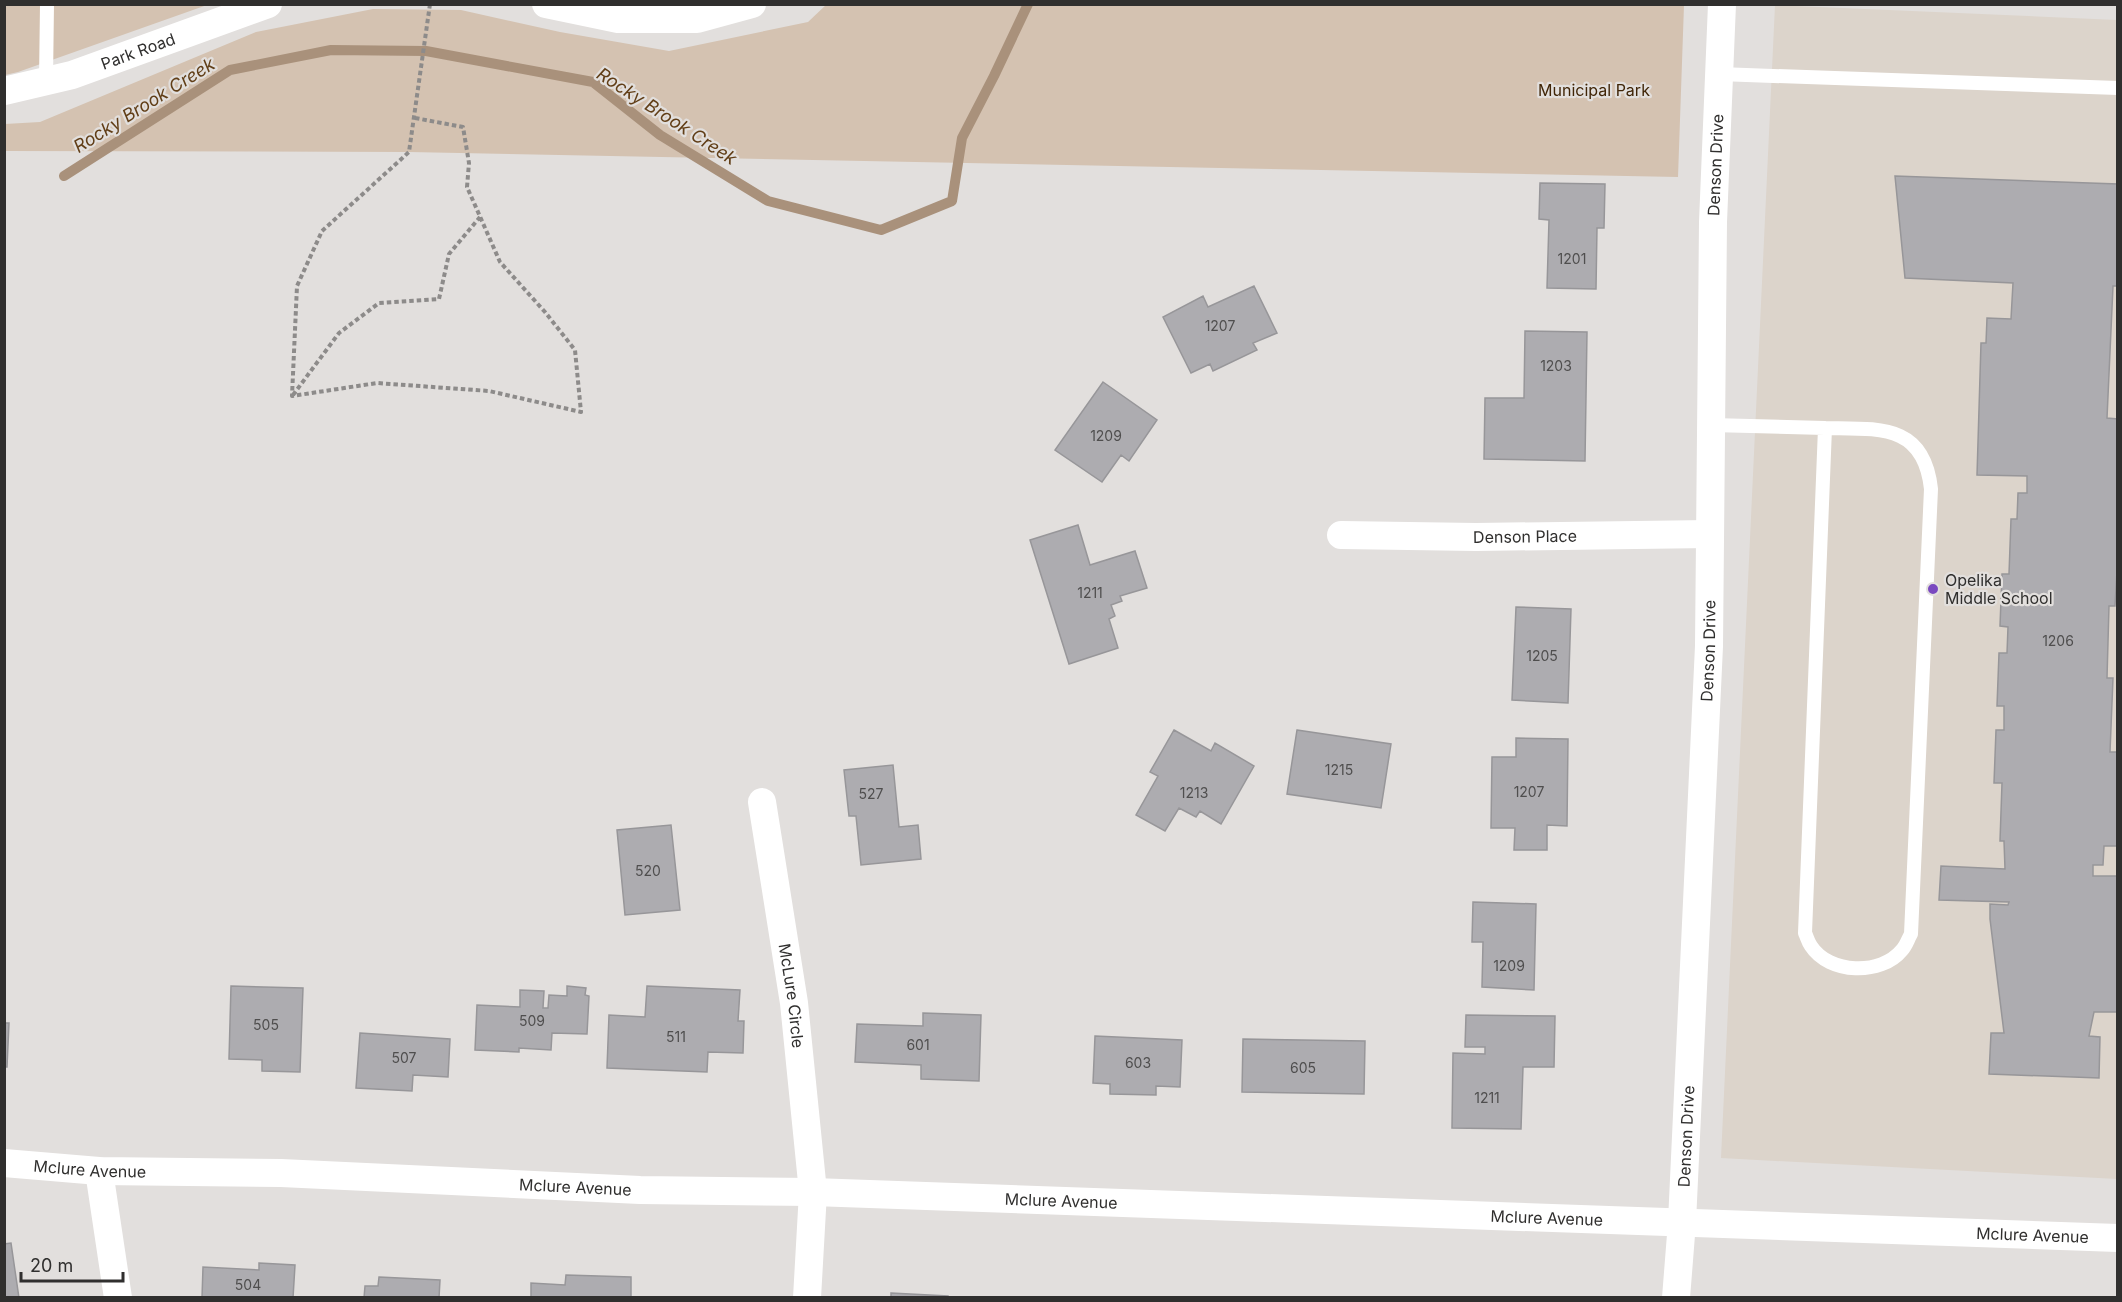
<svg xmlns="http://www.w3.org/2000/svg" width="2122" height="1302" font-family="Inter,sans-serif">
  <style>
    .built { fill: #dcd4cb }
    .green { fill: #d4c2b1 }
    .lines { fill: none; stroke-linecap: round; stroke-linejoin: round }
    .stream { stroke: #a9917b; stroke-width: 10 }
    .building { fill: #adacb0; stroke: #979699; stroke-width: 1.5 }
    .path { stroke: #8d8b8a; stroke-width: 4; stroke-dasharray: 4.5 3; stroke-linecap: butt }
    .service { stroke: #fff; stroke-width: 14 }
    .minor { stroke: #fff; stroke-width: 28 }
    .poi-dot { fill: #7a49c0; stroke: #e2dfdd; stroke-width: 2 }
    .labels { text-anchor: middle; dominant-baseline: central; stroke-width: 4.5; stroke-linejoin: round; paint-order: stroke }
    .number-label { font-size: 14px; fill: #4f4e4e }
    .street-label { font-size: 16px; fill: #302f2e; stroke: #e2dfdd }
    .park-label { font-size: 16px; fill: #402507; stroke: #e2dfdd }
    .poi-label { font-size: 16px; fill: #302f2e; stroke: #e2dfdd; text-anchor: start }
    .water-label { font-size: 18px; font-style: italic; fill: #613e17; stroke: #e2dfdd }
  </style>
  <rect width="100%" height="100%" fill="#e2dfdd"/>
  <path class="built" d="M1775,5L2117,20V1179L1721,1158Z"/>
  <path class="green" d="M827,4L1684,5L1678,177L409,152L5,151V124L40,122L256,32L373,9L461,10L560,32L669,51L808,22Z
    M5,5H207L18,72L5,75Z"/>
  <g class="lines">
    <path class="stream" d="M64,176L230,70L331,50L426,51L593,82L660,135L768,201L881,230L952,201L962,138L994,76L1028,4"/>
  </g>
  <path class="building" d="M1895,176L2118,184V286H2113L2107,418L2118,419V554L2115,606H2109L2107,678H2113L2110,752H2118V846H2104L2103,865H2093V876H2118V1012H2094L2089,1036L2100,1037L2099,1078L1989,1074L1991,1033H2004L1990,919V904L2008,905L2009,902L1939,900L1941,866L2005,869L2004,841H2000L2002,783H1994L1996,730H2004V706H1997L1999,653H2007L2008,627L2000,626L2002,574H2009L2011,519H2017L2018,493H2027V476L1977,475L1981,343H1986L1987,318L2011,319L2013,283L1905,278Z
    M1540,183L1605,184L1604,228H1597L1596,289L1547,288L1549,220L1539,219Z
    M1254,286L1277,333L1253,343L1257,350L1213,371L1210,364L1191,373L1163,317L1203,296L1208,307Z
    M1525,331L1587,332L1585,461L1484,459L1485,398H1524Z
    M1103,382L1157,420L1129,461L1121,455L1102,482L1055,450Z
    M1078,525L1090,565L1135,551L1147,588L1120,596L1122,601L1111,605L1115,616L1109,619L1118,648L1069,664L1030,540Z
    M1516,607L1571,609L1568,703L1512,700Z
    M1174,730L1211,751L1215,743L1254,766L1221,824L1200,811L1196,817L1179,808L1165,831L1136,815L1158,776L1150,772Z
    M1297,730L1391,744L1381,808L1287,794Z
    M1516,738L1568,739L1567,826L1547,825V850H1514L1515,828H1491L1492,757H1516Z
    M893,765L899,827L918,825L921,859L861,865L856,816H849L844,770Z
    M671,825L680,910L625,915L617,830Z
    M1473,902L1536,904L1534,990L1482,987L1483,942H1472Z
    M231,986L303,988L300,1072L262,1071V1060L229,1059Z
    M567,986L586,988L585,995L589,996L587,1034L552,1033L551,1050L519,1048V1052L475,1050L477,1005L520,1007V990L544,991L543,1008H548L549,995L567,996Z
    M647,986L740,990L738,1021H744L743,1053L708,1052L707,1072L607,1068L609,1015L645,1017Z
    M923,1013L981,1015L979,1081L921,1079V1065L855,1062L857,1024L923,1026Z
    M1466,1015L1555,1016L1554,1067H1523L1521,1129L1452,1128L1453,1053L1485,1054V1047H1465Z
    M4,1023H9L7,1067H4Z
    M360,1033L450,1039L448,1077L413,1075L412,1091L356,1088Z
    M1095,1036L1182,1040L1180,1087L1156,1086V1095L1110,1094V1084L1093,1083Z
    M1243,1039L1365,1041L1364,1094L1242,1092Z
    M11,1243L19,1298H4V1244Z
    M259,1263L295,1265L293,1298H202L203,1267L259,1270Z
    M566,1275L631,1277V1298H531V1283L565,1285Z
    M379,1277L440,1280L439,1298H364L365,1286H378Z
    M891,1293L948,1296V1298H891Z"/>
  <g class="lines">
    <path class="path" d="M415,118L463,127L469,163L467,187L500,262L545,312L575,350L581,412L489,391L377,383L292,396L297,286L322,231L409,152L430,4
      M293,395L339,333L379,303L439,299L449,254L480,217"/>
    <path class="service" d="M1719,74L2118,88
      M46,81L47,4
      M1711,425L1825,428
      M1825,428C1878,429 1924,423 1931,489L1911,934C1908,939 1906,946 1902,950C1881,976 1829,974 1811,946C1808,942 1807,937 1805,933Z"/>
    <g class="minor">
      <path d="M546,4L618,19H697L752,4"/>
      <path id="s1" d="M4,91L72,75L268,4"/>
      <path id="s2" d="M1341,535L1476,537L1710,534"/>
      <path id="s3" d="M762,802L794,1003L813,1192L807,1298"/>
      <path id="s4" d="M4,1163L99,1171L281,1173L640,1190L813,1192L2118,1238"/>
      <path d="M99,1171L118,1298"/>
      <path id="s5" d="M1676,1298L1682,1222L1709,646L1713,222L1722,4"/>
    </g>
  </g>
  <circle class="poi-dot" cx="1933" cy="589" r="6"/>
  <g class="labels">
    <g class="number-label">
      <text x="1572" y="258">1201</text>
      <text x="1220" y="325">1207</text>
      <text x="1556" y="365">1203</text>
      <text x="1106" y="435">1209</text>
      <text x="1090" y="592">1211</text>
      <text x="2058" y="640">1206</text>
      <text x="1542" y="655">1205</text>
      <text x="1339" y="769">1215</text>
      <text x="1529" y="791">1207</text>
      <text x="1194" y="792">1213</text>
      <text x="871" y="793">527</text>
      <text x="648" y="870">520</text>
      <text x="1509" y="965">1209</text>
      <text x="532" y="1020">509</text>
      <text x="266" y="1024">505</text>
      <text x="676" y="1036">511</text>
      <text x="918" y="1044">601</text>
      <text x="404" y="1057">507</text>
      <text x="1138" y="1062">603</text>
      <text x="1303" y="1067">605</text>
      <text x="1487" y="1097">1211</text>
      <text x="248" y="1284">504</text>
    </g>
    <g class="street-label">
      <text stroke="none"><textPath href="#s1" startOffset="140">Park Road</textPath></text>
      <text stroke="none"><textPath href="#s5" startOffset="1134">Denson Drive</textPath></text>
      <text stroke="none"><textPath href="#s2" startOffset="184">Denson Place</textPath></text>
      <text stroke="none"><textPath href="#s5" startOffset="648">Denson Drive</textPath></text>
      <text stroke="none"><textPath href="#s3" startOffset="196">McLure Circle</textPath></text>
      <text stroke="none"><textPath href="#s5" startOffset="162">Denson Drive</textPath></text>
      <text stroke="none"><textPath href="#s4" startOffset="86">Mclure Avenue</textPath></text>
      <text stroke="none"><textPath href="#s4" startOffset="572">Mclure Avenue</textPath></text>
      <text stroke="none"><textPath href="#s4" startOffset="1058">Mclure Avenue</textPath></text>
      <text stroke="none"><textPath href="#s4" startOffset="1544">Mclure Avenue</textPath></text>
      <text stroke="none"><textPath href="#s4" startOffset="2030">Mclure Avenue</textPath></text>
    </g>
    <g class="park-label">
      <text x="1594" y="90">Municipal Park</text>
    </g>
    <g class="poi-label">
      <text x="1945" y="580">Opelika<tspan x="1945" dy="18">Middle School</tspan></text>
    </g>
    <g class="water-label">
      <text transform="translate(144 105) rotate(-32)">Rocky Brook Creek</text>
      <text transform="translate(667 116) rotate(33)">Rocky Brook Creek</text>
    </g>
  </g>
  <rect width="2122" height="1302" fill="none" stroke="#302f2e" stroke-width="12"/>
  <path d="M21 1272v9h102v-9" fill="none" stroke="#302f2e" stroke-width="3"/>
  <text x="30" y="1272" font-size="18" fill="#302f2e" stroke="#e2dfdd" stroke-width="4.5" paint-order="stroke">20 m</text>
</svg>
